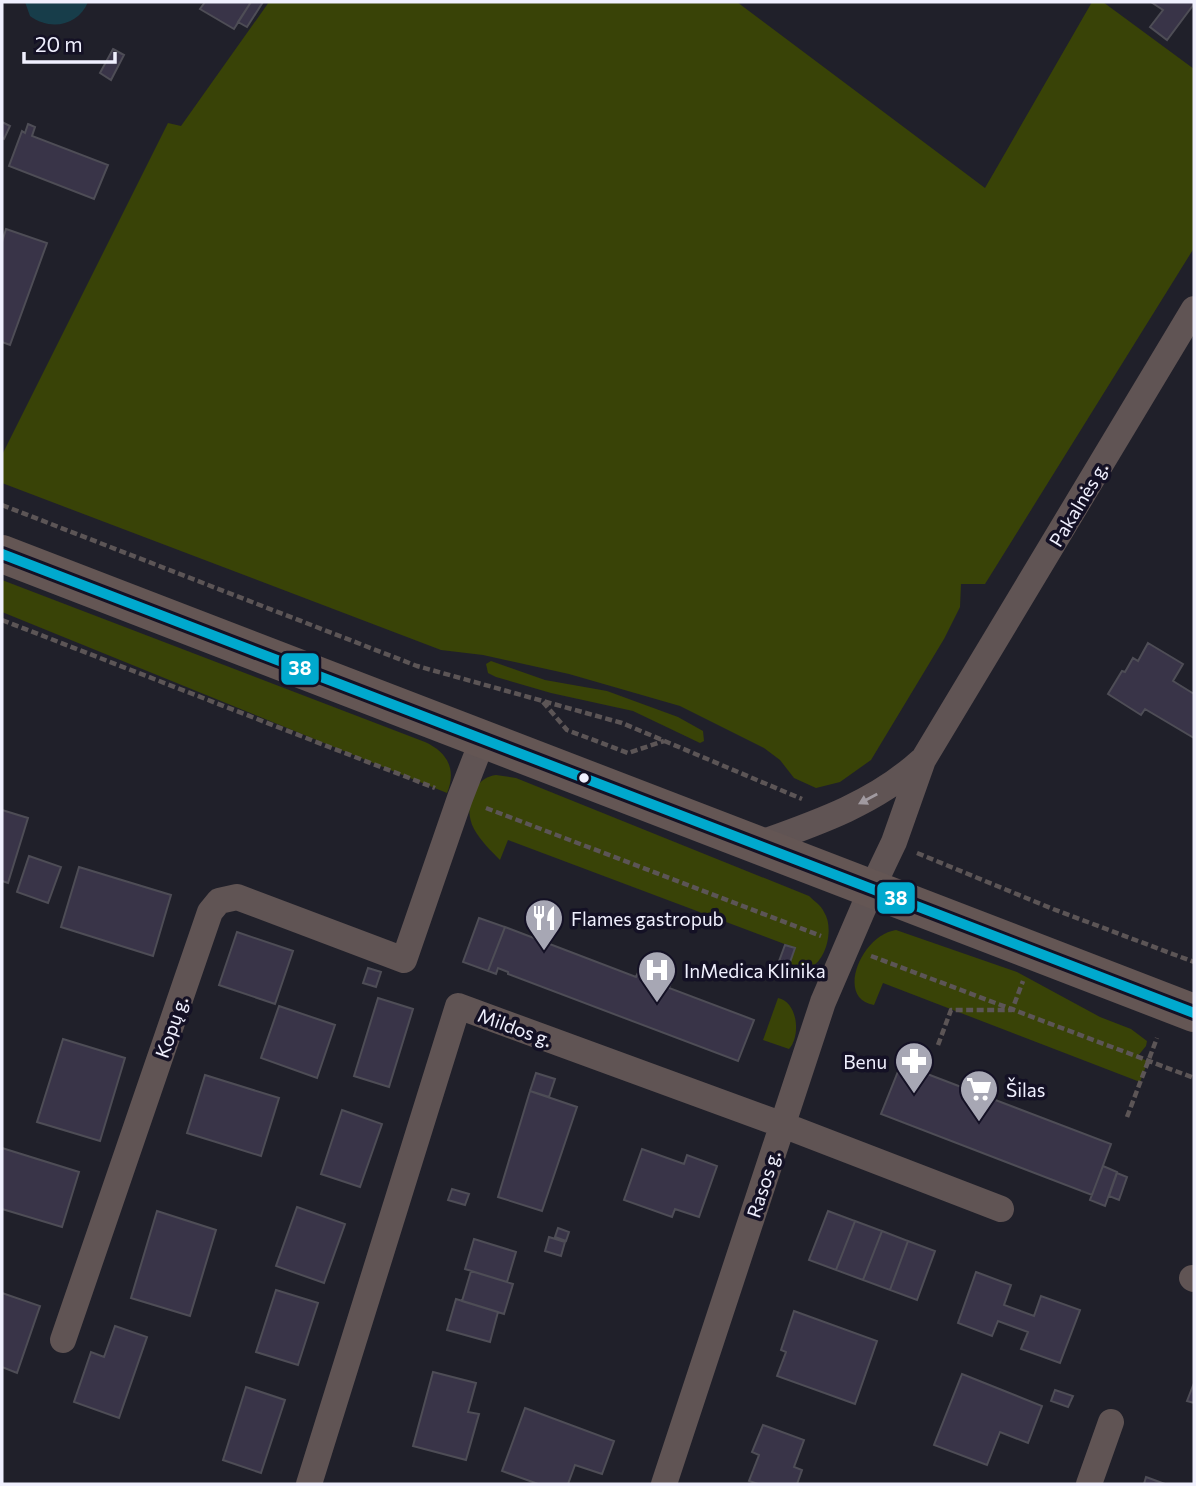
<svg xmlns="http://www.w3.org/2000/svg" width="1196" height="1486" font-family="Commissioner,sans-serif">
  <style>
    .green { fill: #394307 }
    .water { fill: #173d4a }
    .building { fill: #393448; stroke: #4e4d56; stroke-width: 2 }
    .lines { fill: none; stroke-linecap: round; stroke-linejoin: round }
    .path { stroke: #5c5556; stroke-width: 4.5; stroke-dasharray: 7 3.5; stroke-linecap: butt }
    .minor { stroke: #605454; stroke-width: 26 }
    .primary { stroke: #645654; stroke-width: 38 }
    .bus-1-casing { stroke: #141125; stroke-width: 16 }
    .bus-1 { stroke: #00a9ce; stroke-width: 10 }
    .oneway { fill: #a19aa0 }
    .bus-dot { fill: #f0f0fe; stroke: #141125; stroke-width: 2.5 }
    .labels { text-anchor: middle; dominant-baseline: central; stroke-width: 7; stroke-linejoin: round; paint-order: stroke }
    .street-label { font-size: 19px; fill: #f0f0fe; stroke: #141125 }
    .poi-label { font-size: 19px; fill: #f0f0fe; stroke: #141125; text-anchor: start }
    .line-badge { stroke: #141125; stroke-width: 2.5 }
    .badge-label { font-size: 19px; text-anchor: middle; font-weight: bold; fill: #fff }
  </style>
  <rect width="100%" height="100%" fill="#20202a"/>
  <path class="green" d="M269,2H737L985,188L1092,2H1103L1194,69V248L985,584H961L960,607L944,639L871,760L840,782L816,788L794,778L780,760L764,748L680,706L569,674L483,655L441,650L2,483V455L168,123L181,126Z
    M2,580L425,742C447,752 457,769 447,793L2,612Z
    M491,661L545,680L607,691L678,717L703,731L704,741L700,743L633,711L551,693L496,677L488,673L486,664Z
    M496,775L516,778L809,896C814,901 821,905 824,912C834,927 827,959 811,967C806,970 800,970 795,971L788,968L795,948L508,840L500,860C491,851 481,841 474,829C463,809 472,778 496,775Z
    M896,930L1017,972L1100,1017L1131,1029L1147,1041L1146,1046L1137,1057L1148,1061L1140,1082L883,983L874,1005C835,999 861,935 896,930Z
    M778,998C798,1002 801,1036 789,1049L763,1040Z"/>
  <path class="water" d="M25,2H88C78,26 50,31 30,16Z"/>
  <path class="building" d="M205,2H251L234,29L200,9Z
    M251,2H263L247,27L238,22Z
    M1151,2H1194V4L1167,40L1150,27L1163,10Z
    M113,49L124,55L111,80L100,73Z
    M2,122L10,126L4,139L2,138Z
    M28,124L35,127L32,136L108,165L94,199L9,166L22,131L25,133Z
    M6,229L47,243L10,345L2,342V242Z
    M1148,643L1183,664L1173,681L1194,694V738L1145,709L1141,715L1108,694L1122,671L1125,672L1133,658L1138,661Z
    M2,810L28,818L8,883L2,881Z
    M29,856L61,867L48,903L17,892Z
    M79,867L171,895L153,956L61,927Z
    M479,918L505,927L488,971L463,962Z
    M505,927L636,977L640,968L672,980L669,988L754,1020L738,1061L508,974V972L498,968L496,974L488,971Z
    M237,932L293,951L275,1004L219,985Z
    M785,945L795,948L788,968L778,964Z
    M368,968L381,972L376,987L363,983Z
    M378,998L413,1009L389,1087L354,1076Z
    M279,1006L335,1025L317,1078L261,1058Z
    M63,1039L125,1058L100,1141L37,1122Z
    M901,1064L1111,1144L1092,1195L881,1114Z
    M536,1073L555,1079L549,1097L530,1091Z
    M205,1075L279,1098L261,1156L187,1133Z
    M530,1091L577,1107L542,1211L498,1197Z
    M342,1110L382,1124L360,1187L321,1174Z
    M2,1148L79,1172L62,1227L2,1209Z
    M642,1149L684,1164L687,1155L717,1166L699,1217L675,1209L672,1217L624,1200Z
    M1103,1166L1117,1172L1105,1206L1090,1200Z
    M1117,1173L1127,1177L1119,1200L1109,1196Z
    M452,1189L469,1194L465,1205L448,1200Z
    M297,1207L345,1224L324,1283L276,1266Z
    M157,1211L216,1230L190,1316L131,1298Z
    M828,1211L855,1221L836,1270L809,1260Z
    M855,1221L882,1231L863,1280L836,1270Z
    M558,1228L569,1232L566,1241L555,1237Z
    M882,1231L908,1241L890,1290L863,1280Z
    M549,1237L565,1242L561,1256L545,1251Z
    M474,1239L516,1252L507,1282L465,1269Z
    M908,1241L935,1251L917,1300L890,1290Z
    M471,1271L513,1284L504,1314L462,1301Z
    M976,1272L1011,1285L1004,1305L1034,1316L1041,1296L1080,1310L1060,1363L1021,1349L1028,1332L998,1321L992,1336L958,1323Z
    M276,1290L318,1303L298,1365L256,1352Z
    M2,1293L40,1306L17,1373L2,1367Z
    M456,1299L498,1312L490,1342L447,1330Z
    M794,1311L877,1341L855,1404L777,1376L786,1352L781,1350Z
    M115,1326L147,1337L119,1418L74,1402L91,1352L104,1357Z
    M433,1372L476,1383L468,1412L479,1414L466,1460L413,1446Z
    M962,1374L1042,1406L1028,1443L1000,1432L987,1465L934,1445Z
    M1194,1383V1403L1187,1401Z
    M246,1387L285,1400L261,1473L223,1460Z
    M1055,1390L1073,1396L1068,1407L1051,1401Z
    M525,1408L614,1441L602,1474L575,1465L568,1484H538L502,1471Z
    M763,1425L804,1440L794,1467L802,1470L797,1484H758L749,1481L759,1455L752,1452Z
    M1146,1477L1165,1484H1144Z"/>
  <g class="lines">
    <path class="path" d="M2,505L417,666L622,723L802,799
      M2,620L435,788
      M543,702L567,730L628,753L664,741
      M486,808L821,936
      M917,853L1053,909L1194,962
      M871,956L1194,1078
      M938,1045L951,1010H1012L1023,981
      M1127,1117L1157,1038"/>
    <path class="minor" d="M755,845C814,824 874,804 921,761
      M1192,1278L1194,1279
      M63,1340L210,912L219,901L237,897L404,960L460,798L483,739
      M309,1484L458,1006L783,1125L1001,1209
      M664,1484L823,1002L872,888L894,842L923,760L1194,309
      M1089,1484L1111,1422"/>
    <path class="primary" d="M2,554L1194,1013"/>
    <defs>
      <path id="bus-1" d="M2,554L1194,1013"/>
    </defs>
    <use href="#bus-1" class="bus-1-casing"/>
    <use href="#bus-1" class="bus-1"/>
  </g>
  <defs><path id="oneway-solid" d="M-6-.8H1V-3.2L6.5 0L1 3.2V.8H-6Z" transform="scale(1.75)"/></defs>
  <use class="oneway" href="#oneway-solid" transform="translate(868 799) rotate(152)"/>
  <defs>
    <symbol id="restaurant-pin" viewBox="-11 -11 22 30"><path d="M0 17L-7.5 6A9.5 9.5 0 1 1 7.5 6Z" fill="#a7a7b4" stroke="#141125"/><path d="M-5-6h1v4h1v-4h1v4h1v-4h1v5L-1.5 .5V6h-2V.5L-5-1ZM5-6V6H3V1.5H1.5Q1.5-4 5-6Z" fill="#fff"/></symbol>
    <symbol id="hospital-pin" viewBox="-11 -11 22 30"><path d="M0 17L-7.5 6A9.5 9.5 0 1 1 7.5 6Z" fill="#a7a7b4" stroke="#141125"/><path d="M-5-5h3v3.5h4V-5h3V5h-3V1.5h-4V5h-3Z" fill="#fff"/></symbol>
    <symbol id="pharmacy-pin" viewBox="-11 -11 22 30"><path d="M0 17L-7.5 6A9.5 9.5 0 1 1 7.5 6Z" fill="#a7a7b4" stroke="#141125"/><path d="M-2-6h4v4h4v4h-4v4h-4v-4h-4v-4h4Z" fill="#fff"/></symbol>
    <symbol id="supermarket-pin" viewBox="-11 -11 22 30"><path d="M0 17L-7.5 6A9.5 9.5 0 1 1 7.5 6Z" fill="#a7a7b4" stroke="#141125"/><path d="M-6-5.5h2.5l.6 2H6L4.5 2H-2.5L-4.4-4H-6ZM-1.5 3.2a1.3 1.3 0 1 0 .1 0ZM3 3.2a1.3 1.3 0 1 0 .1 0Z" fill="#fff"/></symbol>
  </defs>
  <g fill-rule="evenodd">
    <use href="#restaurant-pin" x="522" y="896" width="44" height="60"/>
    <use href="#hospital-pin" x="635" y="948" width="44" height="60"/>
    <use href="#pharmacy-pin" x="892" y="1039" width="44" height="60"/>
    <use href="#supermarket-pin" x="957" y="1067" width="44" height="60"/>
  </g>
  <circle class="bus-dot" cx="584" cy="778" r="6"/>
  <g class="labels">
    <g class="street-label">
      <text transform="translate(1078 504) rotate(-59)">Pakalnės g.</text>
      <text transform="translate(171 1027) rotate(-71)">Kopų g.</text>
      <text transform="translate(515 1027) rotate(20)">Mildos g.</text>
      <text transform="translate(763 1184) rotate(-72)">Rasos g.</text>
    </g>
    <g class="poi-label">
      <text x="571" y="918">Flames gastropub</text>
      <text x="684" y="970">InMedica Klinika</text>
      <text x="887" y="1061" text-anchor="end">Benu</text>
      <text x="1006" y="1089">Šilas</text>
    </g>
  </g>
  <g class="line-badge">
    <rect x="280" y="652" width="40" height="34" rx="7" fill="#00a9ce"/>
    <rect x="876" y="881" width="40" height="34" rx="7" fill="#00a9ce"/>
  </g>
  <g class="badge-label">
    <text x="300" y="675">38</text>
    <text x="896" y="905">38</text>
  </g>
  <rect width="1196" height="1486" fill="none" stroke="#f0f0fe" stroke-width="7"/>
  <path d="M24 52v10h91v-10" fill="none" stroke="#f0f0fe" stroke-width="3.5"/>
  <text x="35" y="52" font-size="21" fill="#f0f0fe" stroke="#141125" stroke-width="5" paint-order="stroke">20 m</text>
</svg>
